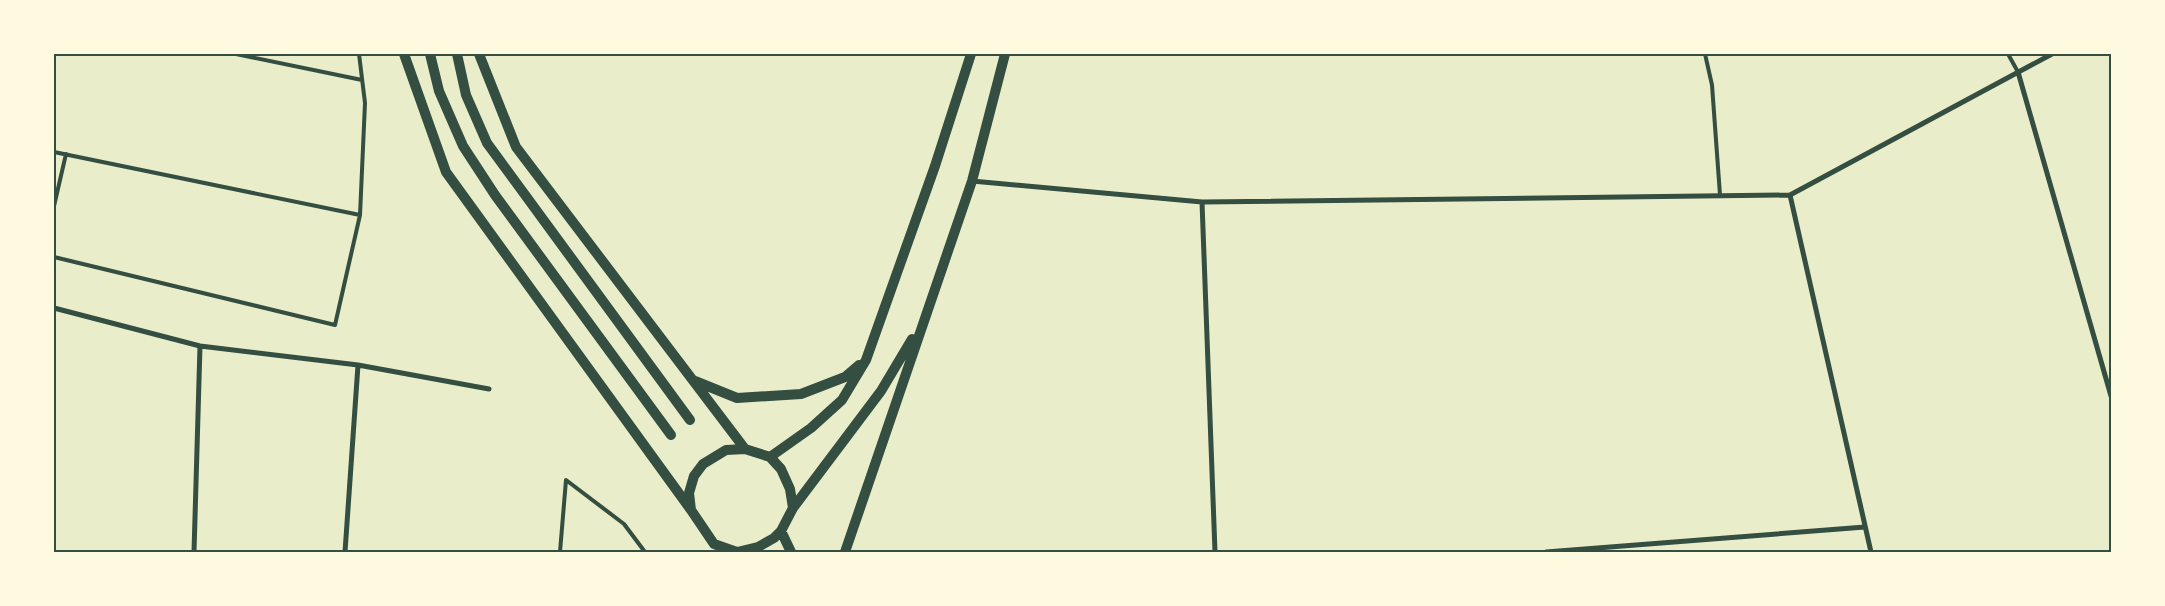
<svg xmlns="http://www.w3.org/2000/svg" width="2165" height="606" font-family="'Space Grotesk',sans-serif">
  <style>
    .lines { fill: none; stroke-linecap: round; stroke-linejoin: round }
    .service { stroke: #344e41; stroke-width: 4 }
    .minor { stroke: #344e41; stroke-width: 5 }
    .secondary { stroke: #344e41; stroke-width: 10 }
    .neatline { fill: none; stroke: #344e41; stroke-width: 2 }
  </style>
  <rect width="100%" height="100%" fill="#e9edc9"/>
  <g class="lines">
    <path class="service" d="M236,54L362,80
      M1705,54L1712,85L1720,195
      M2008,54L2018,72
      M54,152L360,215
      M54,206L66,154
      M54,257L335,325L360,215L365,103L359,54
      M560,552L566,480L624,524L645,552"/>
    <path class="minor" d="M2018,72L2111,396
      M972,181L1202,202L1790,195L2052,54
      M1790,195L1871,552
      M1202,202L1215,552
      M54,308L200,346L358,365L489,389
      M194,552L200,346
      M345,552L358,365
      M1546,552L1865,527"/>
    <path class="secondary" d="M404,54L446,172L691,510
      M430,54L439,91L463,146L495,195L671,435
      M457,54L466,95L487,143L690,420
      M479,54L516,147L745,449
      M695,381L737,398L801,394L845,377L859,365
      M745,449L770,457L781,469L790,489L793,508L781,531L774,538L758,547L737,552L714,544L691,510L689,493L694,476L703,464L726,450Z
      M770,457L811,428L842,400L866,360L935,166L971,54
      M793,508L881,391L912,339
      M781,531L791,552
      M845,552L972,181L1005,54"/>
  </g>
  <rect width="2165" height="606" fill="none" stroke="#fefae0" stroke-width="110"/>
  <rect x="55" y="55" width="2055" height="496" class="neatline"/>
</svg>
